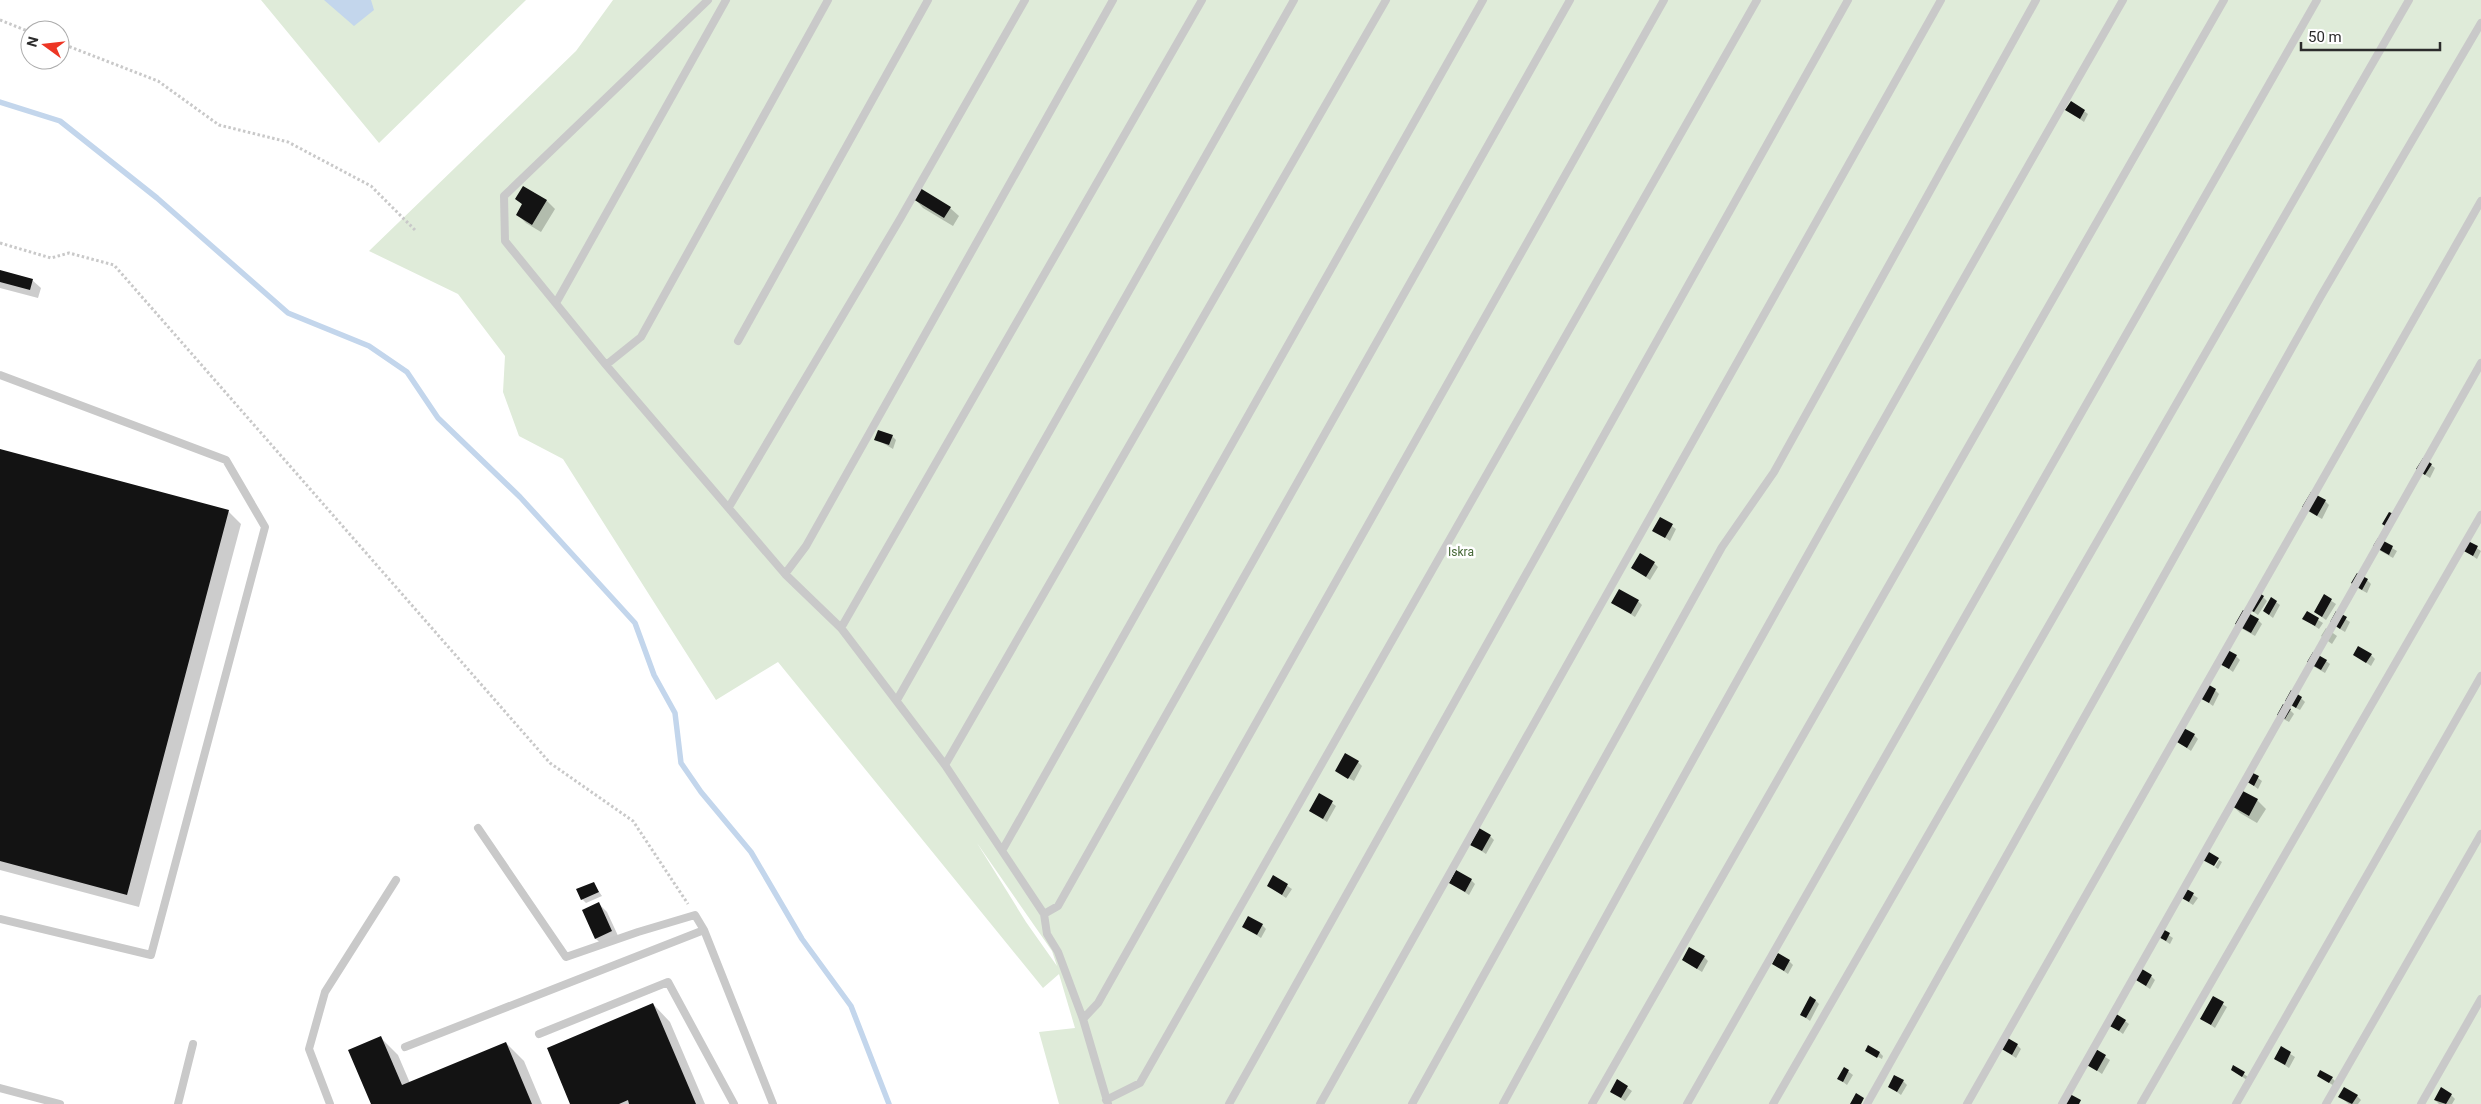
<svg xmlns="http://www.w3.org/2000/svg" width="2481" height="1104" font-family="Roboto,sans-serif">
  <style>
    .green { fill: #dfebd9; fill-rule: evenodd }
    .water { fill: #c3d6ec }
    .shadow { fill: #0003 }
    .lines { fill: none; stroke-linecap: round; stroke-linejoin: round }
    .stream { stroke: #c3d6ec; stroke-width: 5.5 }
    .building { fill: #131313 }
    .path { stroke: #c9c9c9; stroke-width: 3; stroke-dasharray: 2.5 2.5; stroke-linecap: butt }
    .service { stroke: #c9c9c9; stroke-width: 8 }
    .labels { text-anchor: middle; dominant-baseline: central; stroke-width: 5; stroke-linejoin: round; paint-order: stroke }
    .park-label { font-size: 12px; fill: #476938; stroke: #fff }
  </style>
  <rect width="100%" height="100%" fill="#fff"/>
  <path class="green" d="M261,0H526L379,143Z
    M613,0H2481V1104H1059L1039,1032L1075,1028L1059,974L1043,988L778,662L716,700L563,459L519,436L503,392L505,356L458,294L369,251L576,51ZM977,843L1052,951L1057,966L1026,922Z"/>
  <path class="water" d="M324,0H371L374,10L354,26Z"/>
  <path class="shadow" d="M2067,110L2084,111L2088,114L2084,122Z
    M524,187L547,201L555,209L541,232L526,223L518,215L523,205L517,199Z
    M915,199L950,208L959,216L953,226L923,208Z
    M0,271L32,280L41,288L38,298L0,288Z
    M892,436L896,440L893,449L876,439Z
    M0,451L228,511L241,524L139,907L0,870Z
    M2431,465L2435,468L2430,478L2422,473Z
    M2325,501L2329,505L2322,519L2308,511Z
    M1660,518L1676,529L1670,541L1654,530Z
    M2379,540L2397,551L2393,558L2379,550Z
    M2468,542L2481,551L2477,559L2464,550Z
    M1654,563L1658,567L1650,580L1632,568Z
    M2367,580L2371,584L2367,593L2356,587Z
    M2324,596L2336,604L2326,620L2315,612Z
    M2263,597L2267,601L2258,615L2248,608Z
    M1638,601L1642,605L1635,617L1613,603Z
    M2276,602L2280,605L2273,618L2264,611Z
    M2307,613L2323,623L2319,629L2304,619Z
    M2336,613L2350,622L2345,632L2335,626Z
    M2258,620L2262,624L2255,636L2241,628Z
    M2326,628L2337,636L2332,644L2321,636Z
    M2355,655H2371L2375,659L2371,666Z
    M2236,656L2240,660L2233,672L2218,661Z
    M2326,661L2330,664L2325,673L2313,666Z
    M2215,690L2219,694L2213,706L2198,695Z
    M2301,698L2305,702L2300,710L2290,705Z
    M2290,710L2294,714L2289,722L2282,718Z
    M2194,735L2198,739L2191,751L2174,739Z
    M1358,762L1362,766L1354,781L1336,771Z
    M2250,772L2262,781L2258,789L2246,780Z
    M1319,794L1336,806L1327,822L1310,811Z
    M2257,800L2266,809L2257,823L2240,813L2232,805Z
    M1490,836L1494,840L1486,854L1471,844Z
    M2219,860L2222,862L2218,869L2215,867Z
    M1274,877L1292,889L1286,898L1269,886Z
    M1471,880L1475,884L1469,895L1451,883Z
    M593,883L602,896L586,903L582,899Z
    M2184,889L2198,898L2193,905L2179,896Z
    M599,904L607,912L620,940L605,947L596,939L584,911Z
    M1262,925L1266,929L1261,938L1243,926Z
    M2159,929L2173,938L2170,944L2156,935Z
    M1704,957L1708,961L1702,972L1683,960Z
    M1789,961L1793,965L1788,974L1773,964Z
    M2151,976L2155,980L2150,989L2132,977Z
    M2213,998L2227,1007L2215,1028L2202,1019Z
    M1815,1000L1819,1004L1810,1021L1802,1015Z
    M653,1004L670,1022L705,1104H572Z
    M2125,1021L2129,1024L2123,1034L2108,1023Z
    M381,1038L398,1055L410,1083L506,1043L524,1061L542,1104H372Z
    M2017,1045L2021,1049L2016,1058L2001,1048Z
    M2281,1048L2295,1057L2289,1068L2275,1059Z
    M2094,1050L2110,1060L2102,1074L2086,1063Z
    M1869,1052L1880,1053L1883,1056L1882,1059Z
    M2234,1067L2248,1077L2247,1080L2232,1070Z
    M1845,1069L1853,1075L1847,1085L1839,1079Z
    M2319,1076L2332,1078L2336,1082L2334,1086Z
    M1618,1081L1632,1091L1625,1101L1611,1092Z
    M1903,1081L1907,1085L1901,1095L1889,1086Z
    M2451,1095L2455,1099L2452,1104H2439L2435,1100Z
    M2357,1096L2361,1100L2358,1104H2349L2340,1097Z"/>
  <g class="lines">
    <path class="stream" d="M0,102L60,121L157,198L288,313L369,346L407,372L438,418L520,497L635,623L654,675L675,713L681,763L701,792L751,852L802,939L851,1006L889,1104"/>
  </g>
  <path class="building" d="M2071,101L2085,110L2080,119L2065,110Z
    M523,186L547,200L532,225L516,215L522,204L515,199Z
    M920,188L951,207L944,218L913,199Z
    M0,270L33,279L30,290L0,282Z
    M878,430L893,435L889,445L874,440Z
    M0,449L229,510L127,895L0,861Z
    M2423,458L2432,464L2425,475L2416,469Z
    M2311,492L2326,500L2317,516L2302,507Z
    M2389,512L2394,514L2387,527L2382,524Z
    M1660,517L1673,524L1665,538L1652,531Z
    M2378,538L2393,546L2389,555L2373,546Z
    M2468,541L2478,546L2473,556L2462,550Z
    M1640,553L1655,562L1646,577L1631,568Z
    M2357,573L2368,579L2362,590L2351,583Z
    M1619,589L1639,600L1631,614L1611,603Z
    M2256,591L2264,596L2254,612L2246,608Z
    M2324,594L2332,599L2322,617L2314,612Z
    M2271,597L2277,601L2269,615L2263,611Z
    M2243,610L2259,619L2251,633L2235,624Z
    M2307,611L2319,618L2315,626L2302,619Z
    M2336,611L2347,617L2340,629L2330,622Z
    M2358,646L2372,654L2366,663L2353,655Z
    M2224,648L2237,655L2229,669L2216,662Z
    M2313,652L2327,660L2321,670L2307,662Z
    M2204,682L2216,689L2209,703L2196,696Z
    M2291,690L2302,697L2296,708L2285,701Z
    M2283,704L2291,709L2285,719L2277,715Z
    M2180,726L2195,734L2187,748L2172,739Z
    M1345,753L1359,761L1348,779L1335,771Z
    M2249,771L2259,776L2254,786L2244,780Z
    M2239,789L2258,799L2249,816L2230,805Z
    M1319,793L1333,801L1323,819L1309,811Z
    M1479,828L1491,835L1482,851L1470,845Z
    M2204,849L2219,858L2214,866L2199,858Z
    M1456,870L1472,879L1465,892L1449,883Z
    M1273,875L1288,884L1282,895L1267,886Z
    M594,882L599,892L581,900L576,889Z
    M2183,887L2194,893L2189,902L2178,896Z
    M599,902L612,931L595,939L582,910Z
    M1248,916L1263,924L1257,935L1242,927Z
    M2159,927L2170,933L2166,941L2155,935Z
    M1689,947L1705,956L1697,969L1682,960Z
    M1778,953L1790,960L1784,971L1772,964Z
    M2137,966L2152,975L2146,986L2131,977Z
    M1810,996L1816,1000L1806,1018L1800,1015Z
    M2213,996L2224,1002L2211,1025L2200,1019Z
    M653,1003L696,1104H629L628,1100L619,1104H570L547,1048Z
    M2113,1012L2126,1020L2119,1031L2106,1024Z
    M381,1036L402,1085L506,1042L532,1104H371L348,1050Z
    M2006,1037L2018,1044L2012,1055L2000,1048Z
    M1868,1045L1880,1052L1877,1058L1865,1051Z
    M2281,1046L2291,1052L2285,1065L2274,1059Z
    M2094,1048L2106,1055L2097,1071L2085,1064Z
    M2233,1065L2245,1072L2242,1077L2231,1070Z
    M1844,1067L1849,1070L1843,1082L1837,1079Z
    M2320,1070L2333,1077L2329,1083L2317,1076Z
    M1894,1075L1904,1080L1897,1092L1888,1087Z
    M1617,1079L1628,1086L1621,1098L1610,1092Z
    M2344,1087L2358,1095L2352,1104L2338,1097Z
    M2441,1087L2452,1094L2446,1104L2434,1100Z
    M1856,1093L1864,1098L1861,1104H1850Z
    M2068,1093L2081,1100L2079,1104H2063Z"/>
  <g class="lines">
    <path class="path" d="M0,20L30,32
      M60,43L158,81L219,125L288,142L371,186L416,231
      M0,243L51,258L69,253L114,265L550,763L633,821L688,904"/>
    <path class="service" d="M708,0L504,196L505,241L606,365L785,574L841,628L945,765L1044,914L1047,934L1058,952L1083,1019L1108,1104
      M556,303L726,0
      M738,341L928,0
      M606,365L641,337L828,0
      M0,375L226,460L265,527L151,955L0,919
      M729,507L900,219L1025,0
      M785,574L806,546L1113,0
      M841,628L1202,0
      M897,700L1294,0
      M945,765L1386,0
      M478,828L566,957L638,932L695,915L704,930L773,1104
      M1003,849L1483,0
      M1044,914L1058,906L1570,0
      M1083,1019L1098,1003L1664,0
      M539,1034L668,982L734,1104
      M405,1047L704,930
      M0,1088L60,1104
      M1106,1100L1140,1083L1757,0
      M178,1104L193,1044
      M330,1104L309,1049L325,992L396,880
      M1229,1104L1848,0
      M1320,1104L1941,0
      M1412,1104L1722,547L1774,472L2036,0
      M1503,1104C1705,734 1913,366 2123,0
      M1592,1104L2224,0
      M1687,1104L2317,0
      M1773,1104L2409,0
      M1867,1104L2321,296L2481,23
      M1967,1104L2481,201
      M2062,1104L2481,363
      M2141,1104L2481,515
      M2236,1104L2481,676
      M2326,1104L2481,834
      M2421,1104L2481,999"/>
  </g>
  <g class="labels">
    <g class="park-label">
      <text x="1461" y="552">Iskra</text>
    </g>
  </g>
  <g transform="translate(45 45) rotate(285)"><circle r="24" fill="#ffffff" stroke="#ababab"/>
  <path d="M0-4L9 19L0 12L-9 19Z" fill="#ed3624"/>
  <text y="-8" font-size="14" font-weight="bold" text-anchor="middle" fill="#2c2c2c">N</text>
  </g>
  <path d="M2301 42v8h139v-8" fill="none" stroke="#2c2c2c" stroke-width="2.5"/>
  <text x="2308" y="42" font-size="15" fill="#2c2c2c" stroke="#ffffff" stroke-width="4" paint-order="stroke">50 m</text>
</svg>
